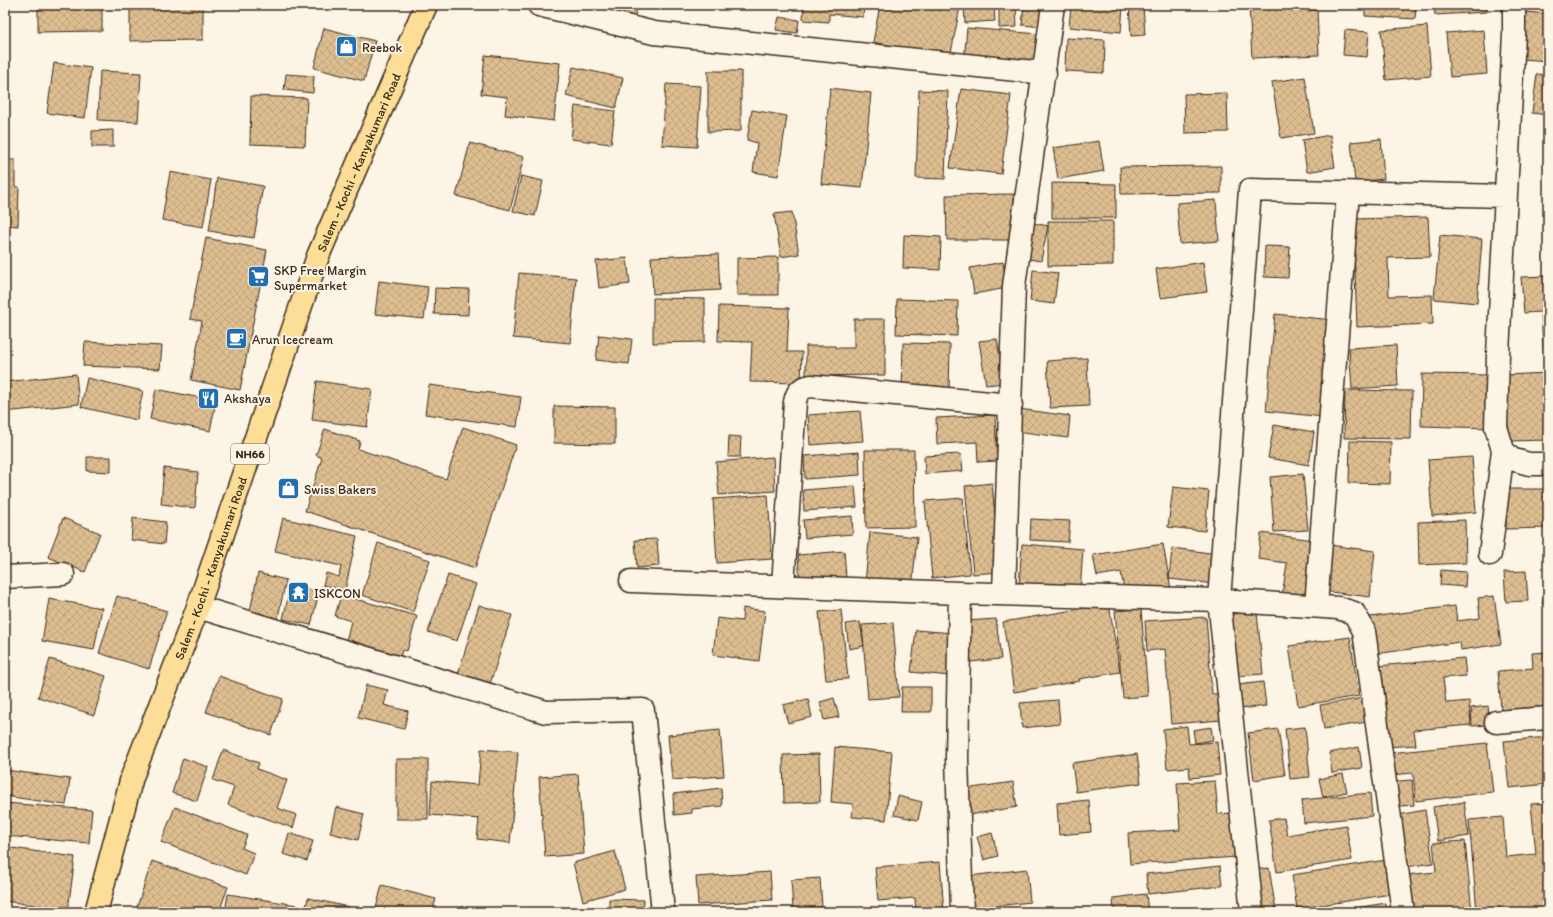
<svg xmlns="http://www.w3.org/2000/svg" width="1553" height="917" font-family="Itim,sans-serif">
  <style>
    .building { fill: url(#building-cross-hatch); stroke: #3b2a1e }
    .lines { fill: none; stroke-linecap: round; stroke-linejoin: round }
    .street-casing { stroke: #3b2a1e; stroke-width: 25 }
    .highway-casing { stroke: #3b2a1e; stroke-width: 25 }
    .street { stroke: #fcf5e5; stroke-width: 22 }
    .highway { stroke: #fcde96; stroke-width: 22 }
    .labels { text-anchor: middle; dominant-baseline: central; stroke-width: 4; stroke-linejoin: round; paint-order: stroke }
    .shield { fill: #fcf5e5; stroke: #75675a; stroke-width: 1 }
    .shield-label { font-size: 12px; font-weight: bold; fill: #3b2a1e }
    .poi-label { font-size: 13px; fill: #3b2a1e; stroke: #fcf5e5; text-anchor: start }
    .street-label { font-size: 13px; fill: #3b2a1e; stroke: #fcf5e5 }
  </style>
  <defs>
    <pattern id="building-cross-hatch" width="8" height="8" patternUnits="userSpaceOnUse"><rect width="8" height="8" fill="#ddbe90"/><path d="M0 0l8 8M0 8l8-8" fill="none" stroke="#bfa37c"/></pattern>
  </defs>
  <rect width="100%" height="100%" fill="#fcf5e5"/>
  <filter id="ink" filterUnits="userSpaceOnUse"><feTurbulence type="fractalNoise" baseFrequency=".025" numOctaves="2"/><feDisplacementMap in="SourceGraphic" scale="8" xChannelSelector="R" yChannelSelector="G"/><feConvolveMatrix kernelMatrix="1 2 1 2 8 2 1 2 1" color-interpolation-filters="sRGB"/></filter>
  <g filter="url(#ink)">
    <path class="building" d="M38,5H102V31L38,32Z
      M130,5H203V40L130,41Z
      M602,5H637L635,16L601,10Z
      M696,5H741V7Z
      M804,5H864L863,17L829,14V22L803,20Z
      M880,5H951L960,7L950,58L873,42Z
      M964,5H994L995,21L965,23Z
      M999,5H1016L1017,27L999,28Z
      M1024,5H1045L1043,27L1022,25Z
      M1071,5H1123L1121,32L1069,27Z
      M1129,5H1143L1145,35L1131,36Z
      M1249,5H1307V11L1317,10L1319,55L1252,58Z
      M1322,5H1364V7H1322Z
      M1365,5H1416L1415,19L1365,16Z
      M1434,5H1486L1487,12L1435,15Z
      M1526,12L1548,14V61L1523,59Z
      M779,17L799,20L797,33L776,30Z
      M1427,26L1431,76L1386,80L1381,30Z
      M324,28L375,41L364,81L314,68Z
      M967,28L1039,34L1036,67L964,61Z
      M1345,30L1369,32L1367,57L1343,55Z
      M1484,30L1487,74L1450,77L1446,33Z
      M1066,38L1105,40L1104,73L1065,71Z
      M485,55L560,63L554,121L505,115L507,97L481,94Z
      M54,63L91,68L85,118L47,113Z
      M573,67L623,78L616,108L566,96Z
      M100,71L141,73L138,122L98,120Z
      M708,71H741V131L708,132Z
      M286,74L314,76L313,93L284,90Z
      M1537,74L1548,75V115L1532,113Z
      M1305,77L1314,133L1281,138L1272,82Z
      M666,84L701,86L697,147L662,145Z
      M830,88L871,93L862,188L821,184Z
      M961,89L1011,95L1001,174L950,168Z
      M919,90L948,91L945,179L916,178Z
      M1227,93L1228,132L1185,133L1184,94Z
      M251,96L307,98L305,146L250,144Z
      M575,106L615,111L611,144L571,139Z
      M752,110L787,116L778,176L753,172L757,143L747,140Z
      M113,130V147H92V131Z
      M1330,135L1335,167L1307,172L1302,140Z
      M1381,139L1384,179L1355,182L1351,142Z
      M1099,141L1104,171L1058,179L1053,148Z
      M470,143L524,157L510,210L456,196Z
      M5,160H15V187H19L18,226L5,225Z
      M1221,166V193L1121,194L1120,167Z
      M170,172L211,180L203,227L162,220Z
      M521,176L543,181L535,216L513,211Z
      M217,178L263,186L254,238L209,231Z
      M1052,183L1116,184V218H1052Z
      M1014,194V240H947L946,195Z
      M1216,200L1219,241L1180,244L1177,203Z
      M792,212L799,254L781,257L774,214Z
      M1428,217L1430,257L1388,258L1389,296L1432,295L1433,324L1357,327L1353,219Z
      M1048,221H1113V265L1048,266Z
      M1028,222L1048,226L1041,261L1022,258Z
      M904,235L941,237L940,270L903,268Z
      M1440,235L1482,239L1477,303L1434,299Z
      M206,238L267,250L240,390L191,380L202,321L190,319Z
      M1265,246L1290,247L1288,278L1264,277Z
      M718,254L720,290L653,294L651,257Z
      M778,257V295H737V258Z
      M627,258L630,284L599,288L596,261Z
      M1003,262L1007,288L974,294L970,268Z
      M1203,262L1207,292L1160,298L1156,269Z
      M1033,270L1058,273L1054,304L1030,301Z
      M519,273L576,278L570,343L513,338Z
      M1548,276V358L1544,359L1541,312L1524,313L1521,277Z
      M379,281L428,287L424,319L375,314Z
      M435,288L469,289L468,315L434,314Z
      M653,298L705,299V342L653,343Z
      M897,299L958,301L957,336L896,334Z
      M719,306L789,308L787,352H802L801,383L750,382L752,342L718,341Z
      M1275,314L1333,320L1324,417L1266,411Z
      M854,319H885V375L806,376V346H835L836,348H854Z
      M599,335L632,339L629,364L596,360Z
      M997,339L1004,383L986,385L979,341Z
      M85,342L162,346L160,369L83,366Z
      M903,343L950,344L949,393L902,391Z
      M1396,345L1398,386L1352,389L1349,348Z
      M1087,358L1089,406L1050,408L1047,361Z
      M1548,373V440L1508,441L1505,375Z
      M76,374L79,404L5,412V382Z
      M1422,374L1490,375L1489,428L1421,426Z
      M87,378L143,391L137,420L81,407Z
      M317,381L372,389L367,427L312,420Z
      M429,385L521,397L517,427L425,414Z
      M156,389L216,401L210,431L150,419Z
      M1345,390L1412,391L1411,439L1344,438Z
      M554,406L615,407V444L554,443Z
      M1019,409L1070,416L1068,438L1016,431Z
      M860,411L863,441L810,445L808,415Z
      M995,415L997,461L978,462L977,442L937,444L936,418Z
      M1274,425L1314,432L1309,465L1268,458Z
      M463,427L516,445L475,568L305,511L322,458L316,455L325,429L360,441L358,449L446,479Z
      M729,436L741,437L740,457H728Z
      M1350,441L1391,442L1390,484L1349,483Z
      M865,450H914L915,527L866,528Z
      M859,452L860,475L805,479L804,456Z
      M961,454L963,471L925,474L924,456Z
      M87,457H111V472L87,471Z
      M773,457L775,491L719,495L716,462Z
      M1472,457L1476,512L1432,516L1428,460Z
      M164,468L198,472L195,508L161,504Z
      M1303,474L1308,530L1274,532L1270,477Z
      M992,483L1000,572L973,574L965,486Z
      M855,486L857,507L804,511L803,490Z
      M1173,487L1209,491L1205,531L1168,527Z
      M1506,489H1548V528L1506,529Z
      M768,495L772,559L717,563L713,499Z
      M963,498L970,574L932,578L925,501Z
      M852,516L853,534L805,538L803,520Z
      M63,518L100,533L85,572L48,557Z
      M133,518L166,522L164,544L131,540Z
      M283,518L357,536L345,590L323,585L326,573L339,577L341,566L275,551Z
      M1031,519L1070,521L1068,542L1030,540Z
      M1465,520L1466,563L1419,565L1418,522Z
      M870,532L917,537L912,588L865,583Z
      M1261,533L1314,540L1307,599L1282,596L1287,563L1258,559Z
      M657,539L659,566L637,568L635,540Z
      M378,543L430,560L413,612L362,595Z
      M1022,544L1083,549L1080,592L1019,586Z
      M1163,544L1171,589L1125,596L1121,572L1097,576L1093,555Z
      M1329,545L1375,551L1370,597L1323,591Z
      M1172,548L1218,554L1215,584L1169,579Z
      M844,551L846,578L800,582L798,555Z
      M1441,570L1466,572L1465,587L1440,585Z
      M1526,571L1528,601L1506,602L1504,572Z
      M258,573L286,580L277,622L249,616Z
      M448,575L476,584L457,641L428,632Z
      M1548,579V605L1542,604Z
      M291,585L319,592L311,625L283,619Z
      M341,595L417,616L407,651L402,650L399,660L345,645L351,621L335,616Z
      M117,596L167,611L149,669L99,653Z
      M1494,596L1501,644L1461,650L1460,642L1375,654L1370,617L1455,606L1457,621L1480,618L1478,598Z
      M49,599L102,608L94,650L42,641Z
      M1109,604L1120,672L1079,679L1080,681L1014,692L1003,622Z
      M479,605L512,615L490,684L458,674Z
      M743,608L765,611L759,661L713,655L717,618L742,621Z
      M1141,609L1148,696L1123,698L1115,611Z
      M841,610L848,679L826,680L819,612Z
      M1257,612L1263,674L1238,676L1232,614Z
      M1206,617L1212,694H1220L1222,720L1171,724L1165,649L1147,651L1145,621Z
      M996,619L1001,659L970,662L966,621Z
      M860,622L864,646L849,649L846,624Z
      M893,623L899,697L868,699L862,625Z
      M916,630L953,633L949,676L911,672Z
      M1350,637L1359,696L1298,706L1289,646Z
      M1548,652V706L1501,710L1498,671L1533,668L1532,653Z
      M1464,658L1466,676L1443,678L1446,703L1469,701L1471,725L1414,730L1416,745L1385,747L1378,666Z
      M50,659L106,676L94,715L38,697Z
      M219,676L283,699L271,735L206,712Z
      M1263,682L1266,706L1240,709L1237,685Z
      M366,685L388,690L384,705L408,711L404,729L358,718Z
      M902,687H931V712H901Z
      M834,698L839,717L824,720L820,702Z
      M1363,698L1367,722L1324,729L1320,705Z
      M808,699L812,717L788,723L783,705Z
      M1058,700L1060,724L1022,728L1020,703Z
      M1488,706L1490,725L1472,726L1471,708Z
      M1187,726L1189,744L1217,742L1220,775L1190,778L1189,767L1167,769L1163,729Z
      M1211,727L1213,740L1195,743L1193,730Z
      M1305,727L1310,777L1290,779L1285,729Z
      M1278,729L1285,775L1254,780L1248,733Z
      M720,730L724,776L672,780L668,735Z
      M1548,737V784L1509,788L1504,741Z
      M1487,743L1493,792L1416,801L1413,773L1391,775L1389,753Z
      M835,747L892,752L886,820L852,817L853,804L831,802Z
      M1359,747L1362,768L1332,773L1329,753Z
      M481,749L518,752L510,843L477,839L479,819L430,815L432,781L478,785Z
      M223,750L259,763L257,769L287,780L277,808L297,815L293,828L228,805L234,787L213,780Z
      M819,754L820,802L784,803L783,755Z
      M1137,754L1141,783L1076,792L1072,763Z
      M183,758L208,767L197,801L172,793Z
      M396,759H428V819H396Z
      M5,770L70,779L66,805L5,796Z
      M578,774L584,854L545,857L539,777Z
      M1343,774L1347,792L1323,797L1319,779Z
      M1412,780L1414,805L1388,807L1386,782Z
      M1215,781L1218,814L1235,813L1238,857L1130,864L1128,833L1180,830L1177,783Z
      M1013,782L1017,807L969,815L965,789Z
      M721,788L722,806L692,809V813L674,815L673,794Z
      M1370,793L1372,816L1304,823L1302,800Z
      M898,796L922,802L918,820L894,815Z
      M1089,800L1091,832L1059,835L1057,803Z
      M1464,802L1469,836L1438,841L1433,807Z
      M5,803L92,810L89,843L5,836Z
      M1548,803V909L1513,912H1477L1469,820L1503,817L1506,857L1536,854L1531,804Z
      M175,807L247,835L242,848L254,853L246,875L161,842Z
      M336,807L364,814L358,840L330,833Z
      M1425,810L1433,863L1406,867L1398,815Z
      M1284,818L1287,835L1346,825L1352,860L1277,872L1269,820Z
      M289,833L313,841L307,861L283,854Z
      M992,833L998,856L984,860L977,837Z
      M1465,841L1472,912H1409L1405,875L1436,872L1433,843Z
      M5,847L75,857L68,910L5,901Z
      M615,851L625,889L583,901L573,863Z
      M1386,860L1391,894L1297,909L1292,875Z
      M152,861L228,887L219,912H151L137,907Z
      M940,862L944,912H916L915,898L878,901L875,867Z
      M1220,866L1222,886L1148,894L1146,874Z
      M1269,868L1276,911L1260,912L1253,870Z
      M1027,869L1030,902L972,909L969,876Z
      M770,872L772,900L698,905L696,877Z
      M820,878L822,907L793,909L791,880Z
      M382,885L436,899L432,912H375Z
      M228,894L297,905L295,912H225Z
      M1146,894L1148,912H1114L1113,898Z
      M308,898L366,911V912H305Z
      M609,899L644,900L643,912H609Z
      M1386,903L1387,912H1349V909Z
      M462,907L493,912H461Z"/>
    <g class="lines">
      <defs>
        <path id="street" d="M539,5L654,33L1045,73
          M1514,5V34L1498,354L1496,427L1503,450L1511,459L1529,464H1548
          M1490,554L1503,450
          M5,577L63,574
          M631,581L960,593L1219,600L1338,608L1354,613L1364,631L1403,912
          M783,586L795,402C797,391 801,388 811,386L1011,405
          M960,593L957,758L962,912
          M1004,594L1014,286L1053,5
          M1316,606L1348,193
          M198,607L546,712L643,710L663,912
          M1496,722L1548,718
          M1252,912L1219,600L1250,190L1505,196"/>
        <g id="highway">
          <path id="s1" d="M96,912L132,777L198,607L318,256L426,5"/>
        </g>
      </defs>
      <use href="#street" class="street-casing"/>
      <use href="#highway" class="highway-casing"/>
      <use href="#street" class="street"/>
      <use href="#highway" class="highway"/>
    </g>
  </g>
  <defs>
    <symbol id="shop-square" viewBox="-11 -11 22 22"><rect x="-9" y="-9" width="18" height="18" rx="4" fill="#1f6fb2" stroke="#fcf5e5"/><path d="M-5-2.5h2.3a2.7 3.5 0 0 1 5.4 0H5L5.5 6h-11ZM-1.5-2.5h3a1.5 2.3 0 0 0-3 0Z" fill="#fff"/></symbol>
    <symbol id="supermarket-square" viewBox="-11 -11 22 22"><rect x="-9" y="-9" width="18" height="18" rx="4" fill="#1f6fb2" stroke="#fcf5e5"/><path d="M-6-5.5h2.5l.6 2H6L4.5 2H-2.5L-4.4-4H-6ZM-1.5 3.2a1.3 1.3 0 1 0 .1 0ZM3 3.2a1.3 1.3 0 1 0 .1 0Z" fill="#fff"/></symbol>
    <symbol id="cafe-square" viewBox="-11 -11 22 22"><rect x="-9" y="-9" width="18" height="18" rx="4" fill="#1f6fb2" stroke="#fcf5e5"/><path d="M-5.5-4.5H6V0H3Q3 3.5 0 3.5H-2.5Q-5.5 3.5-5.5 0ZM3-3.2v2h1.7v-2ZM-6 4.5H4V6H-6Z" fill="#fff"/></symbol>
    <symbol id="restaurant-square" viewBox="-11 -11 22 22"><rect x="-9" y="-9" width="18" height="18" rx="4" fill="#1f6fb2" stroke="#fcf5e5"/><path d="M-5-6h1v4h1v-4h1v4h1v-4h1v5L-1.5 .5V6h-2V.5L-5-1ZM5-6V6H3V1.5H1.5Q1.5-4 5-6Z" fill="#fff"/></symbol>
    <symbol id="temple-square" viewBox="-11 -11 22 22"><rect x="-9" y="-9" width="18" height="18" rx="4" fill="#1f6fb2" stroke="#fcf5e5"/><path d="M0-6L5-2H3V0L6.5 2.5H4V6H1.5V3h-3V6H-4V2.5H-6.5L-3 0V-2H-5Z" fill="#fff"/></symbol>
  </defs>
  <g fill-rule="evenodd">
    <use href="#shop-square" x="334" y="34" width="25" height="25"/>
    <use href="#supermarket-square" x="246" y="264" width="25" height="25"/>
    <use href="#cafe-square" x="224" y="326" width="25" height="25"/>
    <use href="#restaurant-square" x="196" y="386" width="25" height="25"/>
    <use href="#shop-square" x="276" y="476" width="25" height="25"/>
    <use href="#temple-square" x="286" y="580" width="25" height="25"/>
  </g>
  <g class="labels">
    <rect class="shield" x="231" y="444" width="38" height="20" rx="3"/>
    <g class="shield-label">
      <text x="250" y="454">NH66</text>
    </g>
    <g class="poi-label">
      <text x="362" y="47">Reebok</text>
      <text x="274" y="270">SKP Free Margin<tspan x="274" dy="15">Supermarket</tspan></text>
      <text x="252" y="339">Arun Icecream</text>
      <text x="224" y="398">Akshaya</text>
      <text x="304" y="489">Swiss Bakers</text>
      <text x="314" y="593">ISKCON</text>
    </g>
    <g class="street-label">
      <text stroke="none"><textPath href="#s1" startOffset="795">Salem - Kochi - Kanyakumari Road</textPath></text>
      <text stroke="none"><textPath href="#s1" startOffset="363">Salem - Kochi - Kanyakumari Road</textPath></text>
    </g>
  </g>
  <rect width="1553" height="917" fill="none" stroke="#fcf5e5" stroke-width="20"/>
  <rect x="10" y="10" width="1533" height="897" fill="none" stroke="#3b2a1e" stroke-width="1.5" filter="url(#ink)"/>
</svg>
